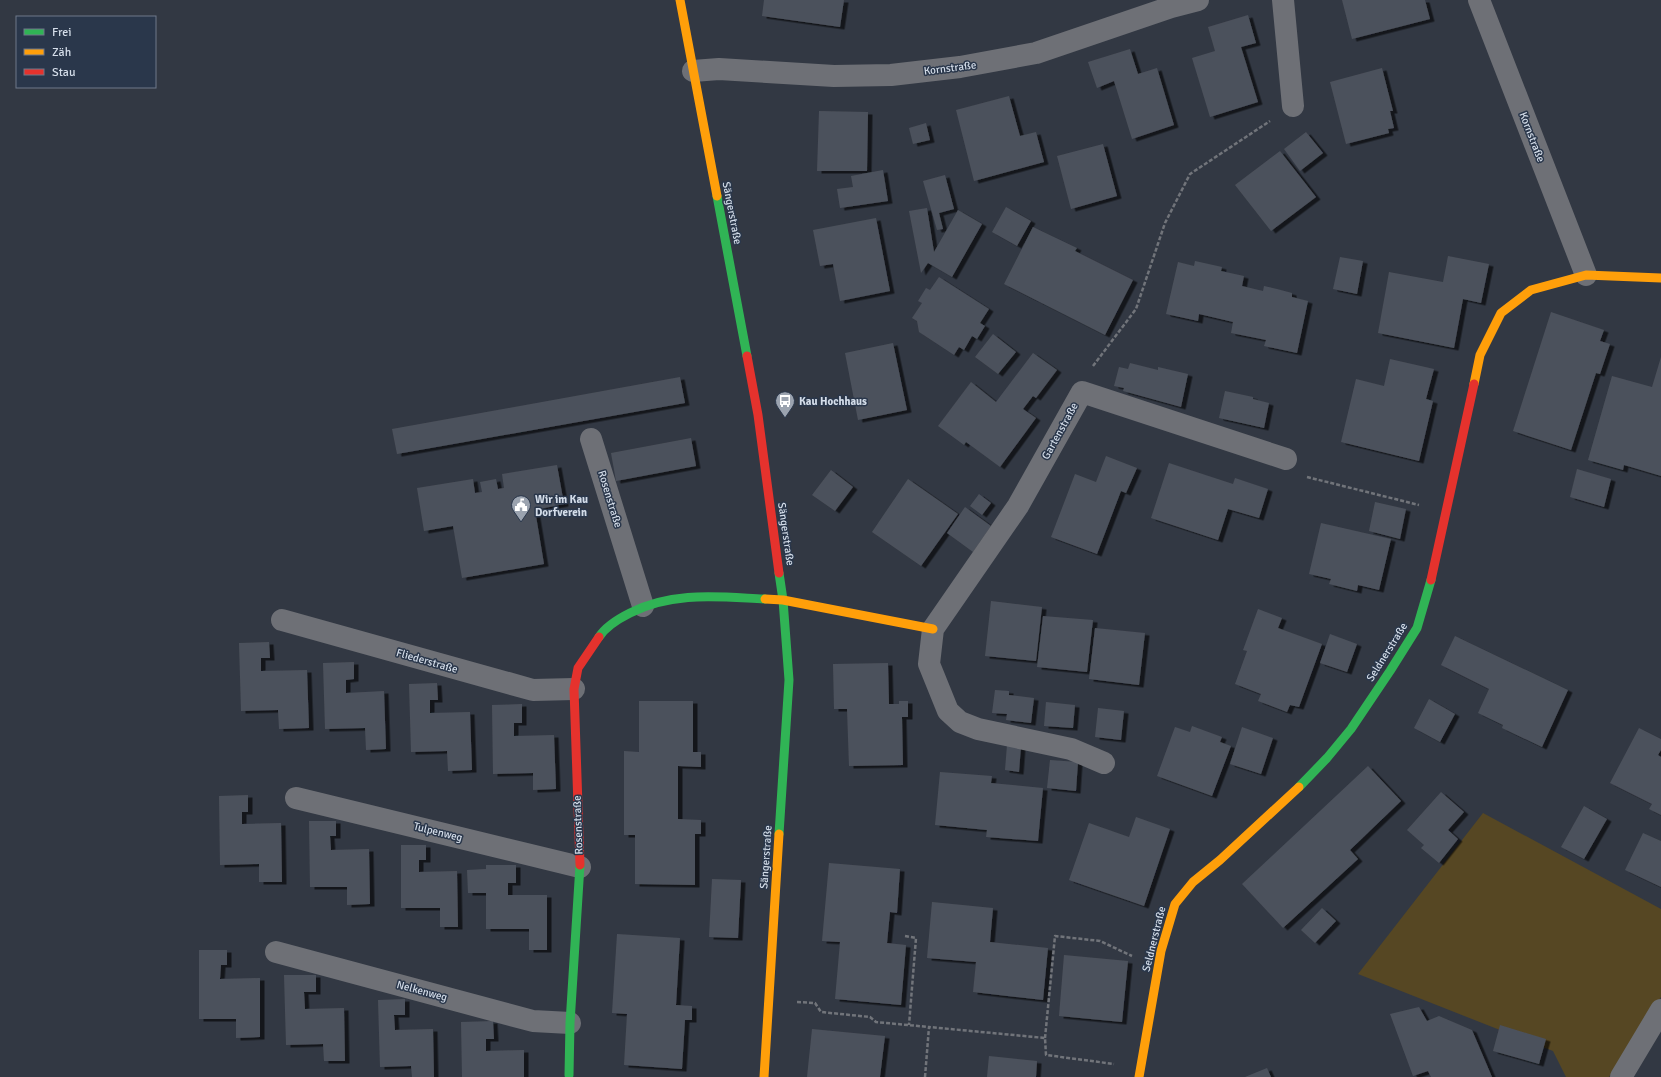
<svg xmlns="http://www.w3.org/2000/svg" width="1661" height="1077" font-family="Signika,sans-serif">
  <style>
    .green { fill: #564723 }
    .building { fill: #4c515b; filter: url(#shadow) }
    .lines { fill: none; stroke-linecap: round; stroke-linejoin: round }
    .path { stroke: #71747a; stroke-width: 2.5; stroke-dasharray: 4 2; stroke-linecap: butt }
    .street { stroke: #6e7076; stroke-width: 22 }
    .fast { stroke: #30b455; stroke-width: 9 }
    .slow { stroke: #ff9f0a; stroke-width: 9 }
    .jam { stroke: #e5322d; stroke-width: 9 }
    .labels { text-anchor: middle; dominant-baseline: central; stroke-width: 3; stroke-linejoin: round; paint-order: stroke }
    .street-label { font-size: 11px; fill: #d4dde9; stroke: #2a374b }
    .poi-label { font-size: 11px; font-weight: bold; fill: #d4dde9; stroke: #2a374b; text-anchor: start }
  </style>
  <defs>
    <filter id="shadow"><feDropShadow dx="4.5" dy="2.5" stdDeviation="0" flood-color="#0009"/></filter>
  </defs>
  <rect width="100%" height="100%" fill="#323843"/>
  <path class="green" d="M1483,813L1661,909V997L1609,1077H1566L1553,1051L1358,974Z"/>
  <path class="building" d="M764,0H844L840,27L762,16Z
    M1342,0H1425L1430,19L1352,39Z
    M1248,15L1256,43L1241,47L1258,102L1210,117L1192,58L1215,51L1208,27Z
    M1130,49L1138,74L1157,68L1174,125L1132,139L1114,81L1097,88L1088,62Z
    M1382,68L1393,111H1390L1394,128L1388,129L1389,133L1346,144L1330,82Z
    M1009,96L1020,136L1036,132L1044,162L974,181L956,110Z
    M819,111L868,112L867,171H817Z
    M926,123L930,140L913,144L909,128Z
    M1306,132L1323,153L1300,171L1284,149Z
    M1103,144L1117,196L1071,209L1057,156Z
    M1280,151L1316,197L1271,231L1235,185Z
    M883,170L888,201L840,208L837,189L853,187L851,176Z
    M945,175L954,209L939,213L943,229L937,230L923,181Z
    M1006,207L1031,221L1017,246L992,232Z
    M927,208L934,252L958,210L982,224L952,277L928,263L921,273L909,211Z
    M876,218L890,291L840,301L833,264L820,266L813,230Z
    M1033,227L1077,248L1075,251L1133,280L1105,335L1004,284Z
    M1448,256L1489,264L1481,303L1463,299L1454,348L1378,333L1389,272L1443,282Z
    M1340,257L1363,261L1357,294L1333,289Z
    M1195,261L1222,267L1221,271L1244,276L1242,286L1263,291L1264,286L1277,289L1292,293V297L1308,301L1297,353L1264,346L1266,340L1231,333L1233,322L1199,314L1198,321L1166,314L1178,262L1194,266Z
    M939,277L989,309L980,323L985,326L977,339L972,336L964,350L959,347L954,355L919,332L917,321L912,318L922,303L918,301L926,288L930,290Z
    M1551,312L1604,330L1600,341L1610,344L1600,374L1596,373L1571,450L1513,431Z
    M993,334L1016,352L998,374L975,357Z
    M893,343L907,410L858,420L845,353Z
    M1033,353L1057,370L1036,398L1033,396L1023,409L1036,418L1000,467L966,442L964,445L938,426L971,382L996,402Z
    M1661,357V476L1624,465L1623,470L1588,460L1612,376L1652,387Z
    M1390,359L1434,369L1426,399L1433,401L1419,461L1341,442L1356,379L1384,386Z
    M1130,363L1158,370V367L1188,374L1181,407L1123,391L1124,388L1114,386L1119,367L1128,369Z
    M680,377L685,403L397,454L392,429Z
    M1225,391L1253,397V399L1269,403L1264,428L1219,418Z
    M691,438L696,466L616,481L611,453Z
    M1106,456L1137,468L1126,493L1121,491L1097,554L1051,537L1075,474L1096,482Z
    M1169,463L1233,484L1235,478L1268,489L1259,518L1228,509L1218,540L1151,518Z
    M557,465L564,504L535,510L544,564L462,578L453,526L424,531L417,488L473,479L475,493L482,492L480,482L496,479L498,489L504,488L502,474Z
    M1577,469L1611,479L1604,507L1570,497Z
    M831,470L853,487L835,511L812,495Z
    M908,479L958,514L921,566L872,532Z
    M979,494L991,503L982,515L970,506Z
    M1375,502L1406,509L1400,539L1369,531Z
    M965,507L991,526L973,552L947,533Z
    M1321,523L1391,539L1379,590L1358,585L1357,591L1329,584L1331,579L1309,574Z
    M991,601L1042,607L1036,661L985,656Z
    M1258,609L1282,618L1278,628L1322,644L1299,707L1290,705L1287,712L1258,701L1261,694L1235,684L1247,651L1243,650Z
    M1043,616L1093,620L1087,672L1037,667Z
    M1095,628L1145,633L1139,685L1089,679Z
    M1330,634L1357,644L1347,672L1320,663Z
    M1455,636L1568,690L1542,747L1502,728L1503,725L1478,713L1489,689L1441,665Z
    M269,642L270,658H261V671L307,670L309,728L279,729L278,710L241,711L239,643Z
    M354,662V679L346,680V693L384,691L386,749L366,750L365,728L325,729L323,663Z
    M888,663L889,704H899V701H908V717H902L903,765L849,766L847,709H834L833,664Z
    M437,683L438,700H430V713L470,712L472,770L448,771L447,751L411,752L409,684Z
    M995,690L1009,691V695L1034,698L1031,723L1006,720L1007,714L992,713Z
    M1429,699L1455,714L1440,742L1414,728Z
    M639,701H693V752H701V767L678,766V819L701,820V834H695V885L635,884V835H624V751L639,752Z
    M1046,702L1075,705L1073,728L1044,726Z
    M522,704V723H514V736L554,735L556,789L533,790V773L493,774L492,705Z
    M1098,708L1124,711L1121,740L1095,737Z
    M1192,726L1222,737L1220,742L1231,746L1212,796L1157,776L1175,727L1190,732Z
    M1242,727L1273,738L1261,774L1230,764Z
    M1639,728L1661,739V750L1658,755L1661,757V815L1649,809L1652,804L1610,783Z
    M1007,745L1021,746L1019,772L1005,770Z
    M1050,760L1078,762L1076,791L1047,788Z
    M1368,766L1401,801L1350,850L1358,859L1283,928L1242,884Z
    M940,772L992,776L991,783L1043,788L1038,841L986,837L987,830L935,825Z
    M1441,792L1464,812L1448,830L1458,839L1439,863L1421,848L1424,845L1407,830Z
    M248,795V812H242V824L281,823L282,882H259V864L220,865L219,796Z
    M1584,806L1607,819L1584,859L1561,847Z
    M1136,817L1170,829L1144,906L1069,880L1089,823L1129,837Z
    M309,821H336V836H330L331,850L369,849L370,904L347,905V887H310Z
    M1643,833L1661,841V887L1625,870Z
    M401,845H426V860H419V872L457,871L458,927H440V908H401Z
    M829,863L900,869L897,913L890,912L887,943L906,945L901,1005L835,999L840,942L822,941Z
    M486,865H516V883H508V895H547V950H529V929H486V893H468L467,870L486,869Z
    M712,879L741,880L738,938L709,937Z
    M932,902L993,908L990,942L1048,948L1043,1000L973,992L976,962L927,958Z
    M1322,908L1336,921L1315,943L1301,930Z
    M617,934L680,938L676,1005L692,1006V1020H685L682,1069L624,1065L627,1014L612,1013Z
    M199,950H227V965H221L220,979L260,978V1037L236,1038V1019H199Z
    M1064,955L1128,961L1122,1022L1059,1016Z
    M284,975H316V992H304L305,1009L344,1008L345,1061H324L323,1044L286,1045Z
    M405,999V1015H394L395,1030L433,1029L434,1077H412L411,1066L380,1067L378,1000Z
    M1419,1007L1427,1021L1439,1016L1472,1030L1492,1077H1431L1428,1071L1413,1076L1390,1014Z
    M493,1021L494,1039H486V1051L524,1050V1077H462L461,1022Z
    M1500,1025L1546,1039L1539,1064L1493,1051Z
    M812,1029L885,1036L880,1077H807Z
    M989,1056L1037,1061L1036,1077H987Z
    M1267,1068L1271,1077H1245Z"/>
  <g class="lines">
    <path class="path" d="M1093,366L1136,309L1165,223L1190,174L1270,121
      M1307,477L1419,505
      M905,936L916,938L909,1025
      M797,1002L815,1003L821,1012L870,1017L876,1022L929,1027
      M1045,1038L1055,936L1100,941L1132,956
      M925,1077L929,1027L1045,1038L1046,1055L1114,1064"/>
    <path class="street" d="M1283,0L1293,106
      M1479,0L1586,275
      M693,71L719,69L834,76L891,75L960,67L1036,53L1171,7L1198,0
      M591,439L643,606
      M282,620L533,690L574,689
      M1104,763L1071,749L978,729L960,722L948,711L929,664L933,629L1018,506L1082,392L1286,459
      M296,798L580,867
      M276,952L533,1021L570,1023
      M1621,1077L1661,1010"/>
    <path class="fast" d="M717,196L747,356
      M599,637C606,626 618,619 630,613C673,591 719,597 765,599
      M1299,787L1327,758L1351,729L1390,671L1417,628L1431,580
      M779,834L789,680L783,600L779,573
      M569,1075L570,1023L580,865"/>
    <path class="slow" d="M680,0L717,196
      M1474,384L1480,355L1501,313L1531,290L1586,275L1661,278
      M765,599L783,600L933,629
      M764,1077L779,834
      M1139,1077L1161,951L1175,904L1193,882L1220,860L1299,787"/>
    <path class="jam" d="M747,356L758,415L779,573
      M1431,580L1474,384
      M580,865L574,689L578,668L599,637"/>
  </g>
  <defs>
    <symbol id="bus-pin" viewBox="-11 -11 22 30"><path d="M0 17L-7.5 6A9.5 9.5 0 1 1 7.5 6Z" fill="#9ba3af" stroke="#2a374b"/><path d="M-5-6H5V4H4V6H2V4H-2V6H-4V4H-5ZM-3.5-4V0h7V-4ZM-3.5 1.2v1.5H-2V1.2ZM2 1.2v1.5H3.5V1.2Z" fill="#fff"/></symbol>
    <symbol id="civic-pin" viewBox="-11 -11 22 30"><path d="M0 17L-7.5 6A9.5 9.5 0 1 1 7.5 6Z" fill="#9ba3af" stroke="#2a374b"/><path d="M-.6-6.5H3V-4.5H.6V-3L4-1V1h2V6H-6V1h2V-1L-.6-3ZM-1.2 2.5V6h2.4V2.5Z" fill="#fff"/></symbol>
  </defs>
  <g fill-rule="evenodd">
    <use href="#bus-pin" x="774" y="390" width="22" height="30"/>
    <use href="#civic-pin" x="510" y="494" width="22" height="30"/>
  </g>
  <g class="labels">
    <g class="street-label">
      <text transform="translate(950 68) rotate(-7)">Kornstraße</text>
      <text transform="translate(1532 137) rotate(69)">Kornstraße</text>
      <text transform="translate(732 213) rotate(79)">Sängerstraße</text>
      <text transform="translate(1060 431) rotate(-61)">Gartenstraße</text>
      <text transform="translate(610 499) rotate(73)">Rosenstraße</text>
      <text transform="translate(786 534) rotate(82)">Sängerstraße</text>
      <text transform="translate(1387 652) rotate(-58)">Seldnerstraße</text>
      <text transform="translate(427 661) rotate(16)">Fliederstraße</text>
      <text transform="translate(578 825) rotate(-92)">Rosenstraße</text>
      <text transform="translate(438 832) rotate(14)">Tulpenweg</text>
      <text transform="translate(766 857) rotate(-86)">Sängerstraße</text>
      <text transform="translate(1154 939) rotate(-76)">Seldnerstraße</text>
      <text transform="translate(422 991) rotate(15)">Nelkenweg</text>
    </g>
    <g class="poi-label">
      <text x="799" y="401">Kau Hochhaus</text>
      <text x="535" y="499">Wir im Kau<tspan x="535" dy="13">Dorfverein</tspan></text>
    </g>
  </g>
  <rect x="16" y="16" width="140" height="72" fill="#2a374b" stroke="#6e798a"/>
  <rect x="24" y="29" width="20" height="6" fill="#30b455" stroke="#6e798a"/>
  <text x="52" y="36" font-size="12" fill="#d4dde9">Frei</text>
  <rect x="24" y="49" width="20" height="6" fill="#ff9f0a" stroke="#6e798a"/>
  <text x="52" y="56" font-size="12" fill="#d4dde9">Zäh</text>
  <rect x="24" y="69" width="20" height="6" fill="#e5322d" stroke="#6e798a"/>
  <text x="52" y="76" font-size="12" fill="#d4dde9">Stau</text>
</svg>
